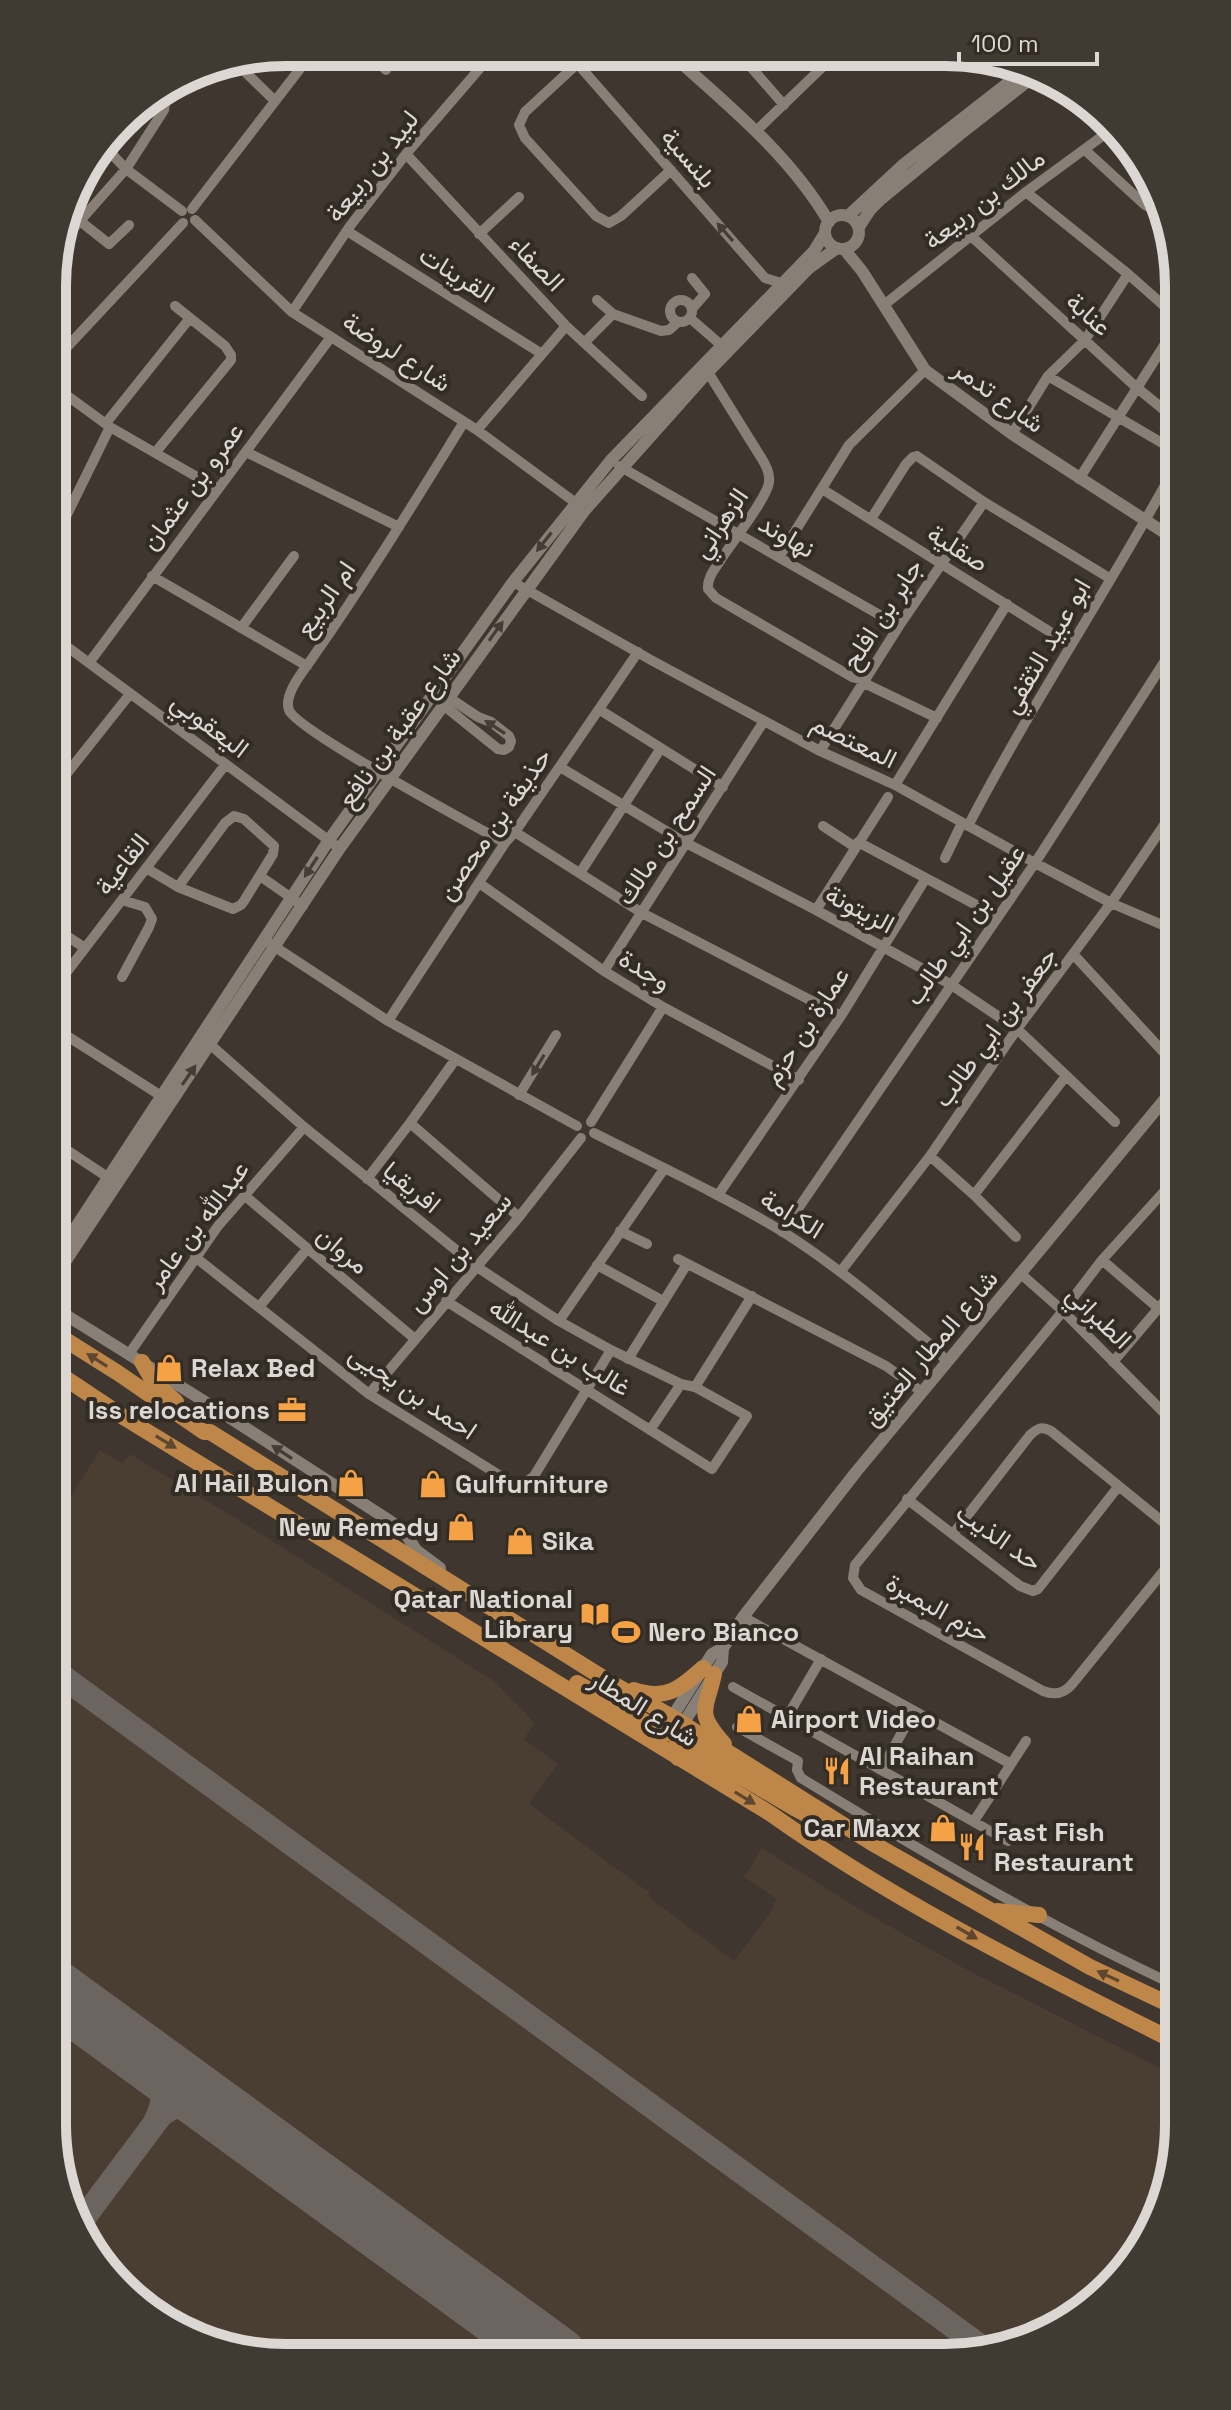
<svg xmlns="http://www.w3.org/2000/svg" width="1231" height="2410" font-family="'Space Grotesk',Vazirmatn,sans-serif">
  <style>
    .built { fill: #4a3d32 }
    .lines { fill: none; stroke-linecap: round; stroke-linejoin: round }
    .taxiway { stroke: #6c655f; stroke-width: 24 }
    .runway { stroke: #6c655f; stroke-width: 62 }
    .minor { stroke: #887f77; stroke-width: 10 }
    .tertiary { stroke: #887f77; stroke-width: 12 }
    .trunk { stroke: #be8648; stroke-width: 16 }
    .oneway { fill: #443d35 }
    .oneway2 { fill: #5d4730 }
    .labels { text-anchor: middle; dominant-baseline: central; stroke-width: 8; stroke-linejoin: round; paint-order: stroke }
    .street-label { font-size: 26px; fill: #dcd7d3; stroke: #332c25 }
    .poi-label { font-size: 26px; font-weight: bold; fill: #dcd7d3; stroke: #332c25; text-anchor: start }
    .rim { fill: none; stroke: #dcd7d3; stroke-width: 10 }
  </style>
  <rect width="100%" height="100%" fill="#3e362f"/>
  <path class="built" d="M100,1450L123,1464L130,1454L255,1530L494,1681L535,1723L524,1739L558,1764L529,1804L650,1893L648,1896L734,1961L769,1914L777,1899L744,1877L762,1848L861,1910L962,1967L1178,2077V2140L1130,2267L1020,2346L945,2358L255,2356L132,2300L64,2199L52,2124L53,1524Z"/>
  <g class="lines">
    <path class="taxiway" d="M52,1669L987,2351
      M149,2059C164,2078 167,2100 155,2122
      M80,2223L161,2115C179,2101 198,2099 219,2109"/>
    <path class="runway" d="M52,1989L556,2357"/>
    <path class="minor" d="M369,53L386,70
      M569,54L765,278L781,283
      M235,62L275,101
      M578,63L525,112L519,125L525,138L596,216L609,223L621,216L671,170
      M750,66L784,105
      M756,131L835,55
      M104,146L126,169L182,211
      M1085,150L1145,205L1151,208L1164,207
      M406,154L566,326L642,396
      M1026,192L1128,274L1179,319
      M192,209L313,52
      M195,220L292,312L477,430L580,506
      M80,221L109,244L129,225
      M347,231L542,354
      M479,234L519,197
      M971,236L1136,387L1179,422
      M56,248L126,169L164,110L165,103L158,94
      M692,278L705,294L692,309
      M670 311a11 11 0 1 1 22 0a11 11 0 1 1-22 0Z
      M597,300L613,314L661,331L669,330L678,322
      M884,305L1026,192L1112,129
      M292,312L350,226L406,154L493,53
      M690,318L721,345
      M585,342L613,314
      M54,361L183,223
      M706,369L762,459C766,466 770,473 769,482C768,497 730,545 720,561C714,570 707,578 708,589L716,598L852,677L866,680
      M1048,376L1179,453
      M54,386L110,427L218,489
      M464,422C415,501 367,580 313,657C305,669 283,694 289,710C296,730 475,826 505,843
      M106,423L190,318
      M477,430L566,326
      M1012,434L1048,376L1085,340L1128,274
      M246,452L399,527
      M155,453L231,360V355L225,346L175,306
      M54,460L64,440L61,430L54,424
      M619,466L899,626
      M1079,479L1179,322
      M822,489L1071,645
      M871,519L906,464L913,457L917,456L984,502L1111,579
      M54,541L110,427
      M779,557L849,445L925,370
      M152,576L307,666
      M513,582L651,660L820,751L895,785L1035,863L1111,903L1179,932
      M241,628L294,556
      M54,637L335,845
      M89,663L331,337
      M864,683L937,718
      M442,704L498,749L504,750L509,747L511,741L509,736L491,722L478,717L448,697
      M600,710L723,787
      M820,751L899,626L984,502
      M560,767L686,843L816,910L950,984L1017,1029L1115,1122
      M895,785L1007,604
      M53,791L130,694
      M823,826L855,847
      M968,826C1033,701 1112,584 1179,460
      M515,832L642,913L841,1016
      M858,842L997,916
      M945,858L962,823
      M146,868L178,887L233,909L241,905L244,901L273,854L274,846L244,819L234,816L225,823L178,887
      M580,873L661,748
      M260,876L303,906
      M479,883L604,971L663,1007L799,1080
      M122,900L145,907L152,919L149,927L122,977
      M816,910L888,797
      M53,927L85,948
      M269,943L388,1021L577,1126
      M1074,955L1179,1069
      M604,971L764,721
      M53,990L225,765
      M388,1021L505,843L515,832L638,652
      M53,1027L166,1099
      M205,1040L304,1127L477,1267L559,1321L611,1350L681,1384L695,1387L747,1416L712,1469L446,1301
      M519,1095L556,1035
      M591,1122L663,1007
      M410,1123L519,1217
      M594,1133C657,1165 720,1194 780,1230C836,1265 886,1308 937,1350L947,1362
      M53,1141L115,1182
      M930,1156L974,1195L1016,1237
      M367,1179L410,1123L455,1060
      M244,1195L415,1339
      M718,1195L841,1016L926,878
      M974,1195L1066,1076
      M620,1231L647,1244
      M782,1232L1035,863L1179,639
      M195,1257L369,1394L510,1482C520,1485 526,1483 534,1476L611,1350
      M678,1259L886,1366L922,1392
      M1102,1260L1158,1308
      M597,1265L663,1301
      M841,1271L930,1156L1017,1029L1111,903L1179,803
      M1021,1274L1063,1311L1179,1428
      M259,1307L307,1249
      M559,1321L664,1169
      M129,1354L218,1226L304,1127
      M628,1359L687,1264
      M1113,1362L1179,1284
      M695,1387L752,1296
      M369,1394L519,1217L581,1138
      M1165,1414L1179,1398
      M650,1430L681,1384
      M907,1499L1020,1586L1033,1591L1038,1589L1118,1487
      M953,1534L1030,1435C1038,1428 1041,1426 1051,1431L1179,1535
      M1179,1552L1073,1683C1065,1693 1056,1696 1043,1691L861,1590L853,1578L855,1565L1063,1311L1102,1260L1179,1175
      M743,1617L1011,1764
      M733,1687L1008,1841
      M787,1717L821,1659
      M737,1727L798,1761L797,1770L801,1778C924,1853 1048,1926 1179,1987
      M881,1770L914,1711
      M974,1821L1026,1741"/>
    <path class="tertiary" d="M671,54C728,105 790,155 829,222
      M825 232a17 17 0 1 1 34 0a17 17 0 1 1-34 0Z
      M848,216L904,164L1022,72
      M859,227L870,210L881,199L959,135L1033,77
      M844,249L862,271L925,370L1012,434L1179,542
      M53,1262L329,840L513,582L611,460L814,251L825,233
      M53,1280L340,848L585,510L708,372L809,268L837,248
      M53,1307L199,1398L387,1519L404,1531L416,1550L440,1568
      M669,1722L712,1654L723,1648
      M683,1724L722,1662L723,1648L743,1617L856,1472L1179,1082"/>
    <path class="trunk" d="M53,1332L118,1373L204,1432H210L613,1684L672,1717L872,1843L1090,1967L1179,2009
      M142,1362L153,1381L176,1402
      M53,1370L125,1418L771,1814C898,1904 1039,1973 1178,2043
      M714,1674C706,1711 695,1711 724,1744
      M577,1683L665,1733H675L683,1724
      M634,1690C666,1701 681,1688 703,1668
      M678,1758L675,1747L679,1743L685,1744L796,1809L826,1825
      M997,1911L1039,1915"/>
  </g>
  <defs><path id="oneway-solid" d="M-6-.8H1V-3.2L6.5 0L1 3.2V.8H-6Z" transform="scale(2)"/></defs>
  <g class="oneway">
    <use href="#oneway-solid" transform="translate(725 232) rotate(-131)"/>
    <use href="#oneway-solid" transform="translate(544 542) rotate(128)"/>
    <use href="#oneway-solid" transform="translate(496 631) rotate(-54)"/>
    <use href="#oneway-solid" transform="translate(495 727) rotate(-147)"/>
    <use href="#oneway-solid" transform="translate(311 867) rotate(123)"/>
    <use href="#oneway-solid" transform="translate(538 1065) rotate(121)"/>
    <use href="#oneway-solid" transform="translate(189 1075) rotate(-55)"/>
    <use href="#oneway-solid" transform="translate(282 1452) rotate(-147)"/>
  </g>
  <g class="oneway2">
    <use href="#oneway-solid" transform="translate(97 1360) rotate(-148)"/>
    <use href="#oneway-solid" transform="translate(166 1442) rotate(31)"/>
    <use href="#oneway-solid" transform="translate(745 1798) rotate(31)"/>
    <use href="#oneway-solid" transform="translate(967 1933) rotate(30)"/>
    <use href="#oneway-solid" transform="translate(1108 1976) rotate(-155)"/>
  </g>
  <defs>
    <symbol id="shop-bare" viewBox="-9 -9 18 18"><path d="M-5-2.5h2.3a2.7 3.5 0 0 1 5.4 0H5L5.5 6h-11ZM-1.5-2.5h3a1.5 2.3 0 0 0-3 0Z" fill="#f5a246" stroke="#332c25" stroke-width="2.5" paint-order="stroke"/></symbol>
    <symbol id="office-bare" viewBox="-9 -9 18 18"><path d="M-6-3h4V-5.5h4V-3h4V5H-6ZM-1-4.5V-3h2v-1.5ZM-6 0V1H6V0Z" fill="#f5a246" stroke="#332c25" stroke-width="2.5" paint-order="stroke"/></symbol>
    <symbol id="library-bare" viewBox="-9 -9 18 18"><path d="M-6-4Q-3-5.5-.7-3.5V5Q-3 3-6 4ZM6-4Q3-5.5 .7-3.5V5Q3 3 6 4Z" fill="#f5a246" stroke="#332c25" stroke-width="2.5" paint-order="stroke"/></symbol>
    <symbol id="stadium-bare" viewBox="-9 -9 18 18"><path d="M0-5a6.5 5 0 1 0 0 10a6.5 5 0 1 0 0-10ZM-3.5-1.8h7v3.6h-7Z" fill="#f5a246" stroke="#332c25" stroke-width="2.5" paint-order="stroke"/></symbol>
    <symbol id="restaurant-bare" viewBox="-9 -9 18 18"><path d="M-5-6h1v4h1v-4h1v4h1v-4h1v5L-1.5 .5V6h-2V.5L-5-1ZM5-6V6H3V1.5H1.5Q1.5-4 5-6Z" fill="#f5a246" stroke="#332c25" stroke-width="2.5" paint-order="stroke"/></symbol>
  </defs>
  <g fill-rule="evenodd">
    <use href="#shop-bare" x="149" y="1348" width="40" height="40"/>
    <use href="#office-bare" x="272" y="1390" width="40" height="40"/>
    <use href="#shop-bare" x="331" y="1463" width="40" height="40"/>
    <use href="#shop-bare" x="413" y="1464" width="40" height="40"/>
    <use href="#shop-bare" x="441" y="1507" width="40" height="40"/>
    <use href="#shop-bare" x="500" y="1521" width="40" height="40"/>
    <use href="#library-bare" x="575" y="1594" width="40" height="40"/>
    <use href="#stadium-bare" x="606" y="1612" width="40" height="40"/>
    <use href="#shop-bare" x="729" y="1699" width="40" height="40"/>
    <use href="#restaurant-bare" x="817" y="1751" width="40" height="40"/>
    <use href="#shop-bare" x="923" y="1808" width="40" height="40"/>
    <use href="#restaurant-bare" x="952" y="1827" width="40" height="40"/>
  </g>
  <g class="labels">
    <g class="street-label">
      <text transform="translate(689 158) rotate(49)">بلنسية</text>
      <text transform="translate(372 166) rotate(-52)">لبيد بن ربيعة</text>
      <text transform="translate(984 199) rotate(-38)">مالك بن ربيعة</text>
      <text transform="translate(537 263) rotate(46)">الصفاء</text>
      <text transform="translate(457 274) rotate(32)">القرينات</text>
      <text transform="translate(1089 314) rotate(42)">عنابة</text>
      <text transform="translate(397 352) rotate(33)">شارع لروضة</text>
      <text transform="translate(999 396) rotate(36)">شارع تدمر</text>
      <text transform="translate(192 486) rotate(-53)">عمرو بن عثمان</text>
      <text transform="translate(720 523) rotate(-56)">الزهراني</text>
      <text transform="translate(787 536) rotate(30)">نهاوند</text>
      <text transform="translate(958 548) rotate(32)">صقلية</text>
      <text transform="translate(325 599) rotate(-56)">ام الربيع</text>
      <text transform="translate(882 614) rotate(-57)">جابر بن افلح</text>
      <text transform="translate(1046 646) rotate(-60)">ابو عبيد الثقفي</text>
      <text transform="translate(210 725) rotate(37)">اليعقوبي</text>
      <text transform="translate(399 728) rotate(-54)">شارع عقبة بن نافع</text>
      <text transform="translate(854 741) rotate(26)">المعتصم</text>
      <text transform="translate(494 824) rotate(-55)">حذيفة بن محصن</text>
      <text transform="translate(666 835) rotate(-57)">السمح بن مالك</text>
      <text transform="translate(122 864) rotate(-52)">القاعية</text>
      <text transform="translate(860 909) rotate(28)">الزيتونة</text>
      <text transform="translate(965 925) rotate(-55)">عقيل بن ابي طالب</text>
      <text transform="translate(645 970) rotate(31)">وجدة</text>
      <text transform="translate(806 1026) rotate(-57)">عمارة بن حزم</text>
      <text transform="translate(995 1027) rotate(-54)">جعفر بن ابي طالب</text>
      <text transform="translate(412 1187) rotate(39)">افريقيا</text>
      <text transform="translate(792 1214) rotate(32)">الكرامة</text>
      <text transform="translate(197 1225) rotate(-53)">عبدالله بن عامر</text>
      <text transform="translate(343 1250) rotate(40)">مروان</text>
      <text transform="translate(459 1252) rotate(-50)">سعيد بن اوس</text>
      <text transform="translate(1099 1317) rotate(44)">الطبراني</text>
      <text transform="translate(560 1347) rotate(32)">غالب بن عبدالله</text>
      <text transform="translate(930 1348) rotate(-50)">شارع المطار العتيق</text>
      <text transform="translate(413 1392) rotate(34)">احمد بن يحيى</text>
      <text transform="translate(999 1537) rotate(35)">حد الذيب</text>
      <text transform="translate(938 1608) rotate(29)">حزم البمبرة</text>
      <text transform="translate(644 1708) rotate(32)">شارع المطار</text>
    </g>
    <g class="poi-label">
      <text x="191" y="1368">Relax Bed</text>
      <text x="270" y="1410" text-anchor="end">Iss relocations</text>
      <text x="329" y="1483" text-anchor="end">Al Hail Bulon</text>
      <text x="455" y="1484">Gulfurniture</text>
      <text x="439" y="1527" text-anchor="end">New Remedy</text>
      <text x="542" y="1541">Sika</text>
      <text x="573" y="1599" text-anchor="end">Qatar National<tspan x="573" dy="30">Library</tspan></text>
      <text x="648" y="1632">Nero Bianco</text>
      <text x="771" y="1719">Airport Video</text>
      <text x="859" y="1756">Al Raihan<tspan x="859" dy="30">Restaurant</tspan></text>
      <text x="921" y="1828" text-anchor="end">Car Maxx</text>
      <text x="994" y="1832">Fast Fish<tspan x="994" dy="30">Restaurant</tspan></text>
    </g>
  </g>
  <path d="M0 0H1231V2410H0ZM286 66H945A220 220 0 0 1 1165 286V2124A220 220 0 0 1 945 2344H286A220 220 0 0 1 66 2124V286A220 220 0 0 1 286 66Z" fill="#413a33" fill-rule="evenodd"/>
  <path class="rim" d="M286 66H945A220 220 0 0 1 1165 286V2124A220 220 0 0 1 945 2344H286A220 220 0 0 1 66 2124V286A220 220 0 0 1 286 66Z"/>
  <path d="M959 52v12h138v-12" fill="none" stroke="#dcd7d3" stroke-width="4"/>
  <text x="971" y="52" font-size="24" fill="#dcd7d3" stroke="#332c25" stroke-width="6" paint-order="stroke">100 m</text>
</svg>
